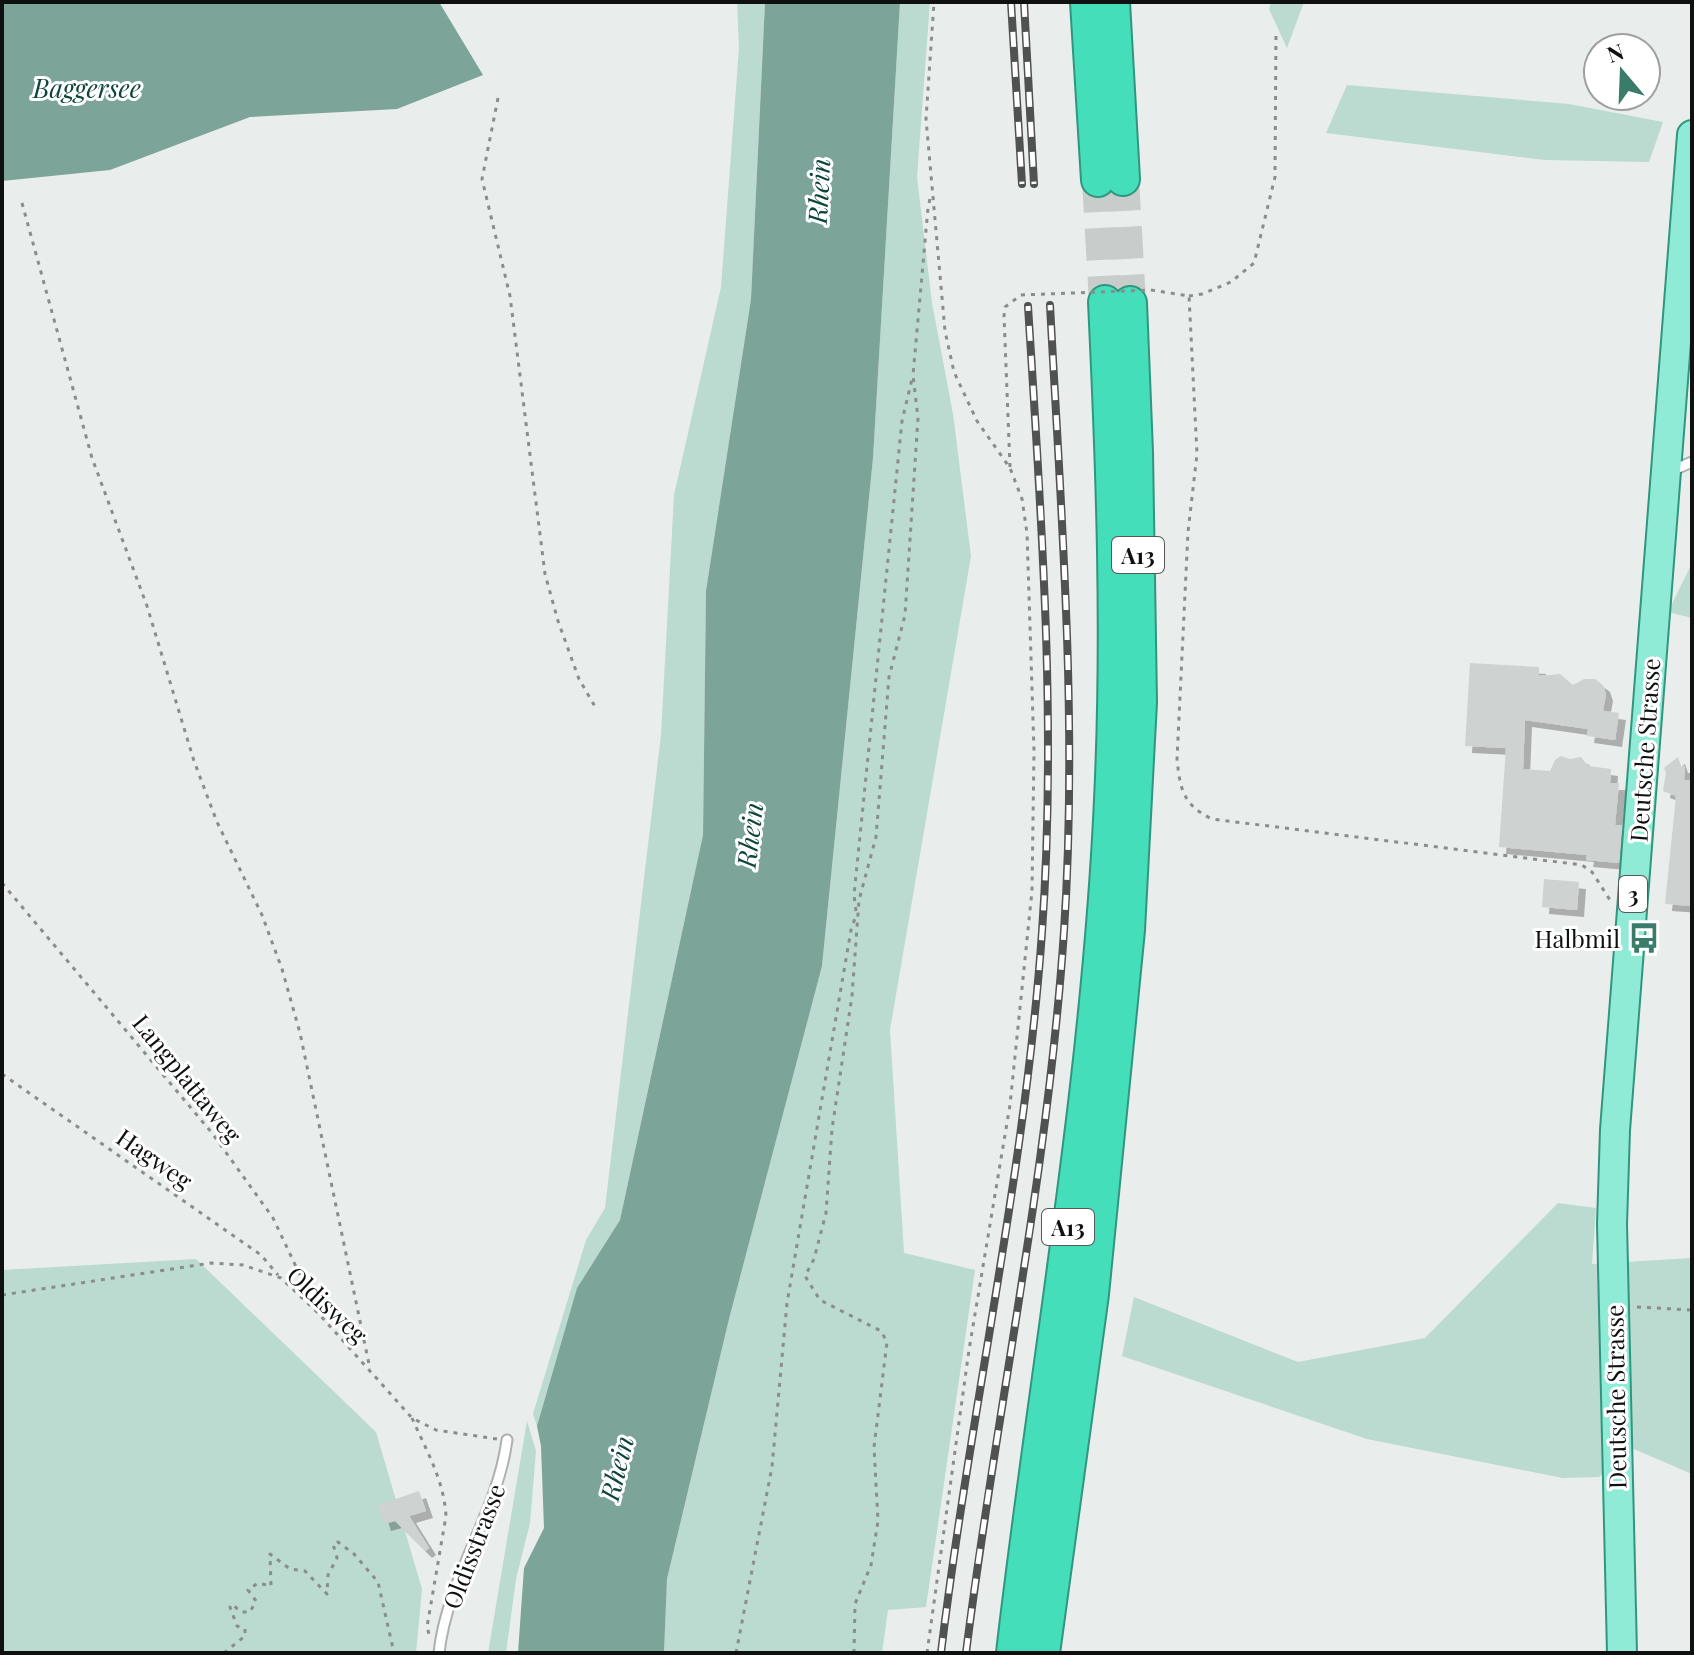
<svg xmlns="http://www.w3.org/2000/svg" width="1694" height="1655" font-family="'Playfair Display',serif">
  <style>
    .green { fill: #bbdad0 }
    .water { fill: #7da498 }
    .building { fill: #ced2d1; filter: url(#shadow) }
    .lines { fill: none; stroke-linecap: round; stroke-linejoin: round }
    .highway-tunnel { stroke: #c8ccca; stroke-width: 32; stroke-dasharray: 32 16; stroke-linecap: butt }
    .lane-casing { stroke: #adb0af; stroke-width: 13 }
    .primary-casing { stroke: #31967e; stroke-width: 32 }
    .highway-casing { stroke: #31967e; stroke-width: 36 }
    .path { stroke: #8a8d8c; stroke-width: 3; stroke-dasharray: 4 6; stroke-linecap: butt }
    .lane { stroke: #fff; stroke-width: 9 }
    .primary { stroke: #8febd6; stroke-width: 28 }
    .highway { stroke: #44deba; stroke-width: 32 }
    .rail-casing { stroke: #505252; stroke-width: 8 }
    .rail { stroke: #fff; stroke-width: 5; stroke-dasharray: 15; stroke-linecap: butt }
    .path-bridge { stroke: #8a8d8c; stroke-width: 3; stroke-dasharray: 4 6; stroke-linecap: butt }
    .labels { text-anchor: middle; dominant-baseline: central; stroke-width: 6; stroke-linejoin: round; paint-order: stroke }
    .shield { fill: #fff; stroke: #575858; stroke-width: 2 }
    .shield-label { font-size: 22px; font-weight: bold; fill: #0f1010 }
    .street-label { font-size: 24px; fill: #0f1010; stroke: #fff }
    .poi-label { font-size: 24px; fill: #0f1010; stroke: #fff; text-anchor: end }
    .water-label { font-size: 26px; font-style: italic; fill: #0d4639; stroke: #fff }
  </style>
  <defs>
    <filter id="shadow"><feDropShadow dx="7" dy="7" stdDeviation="0" flood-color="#0004"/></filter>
  </defs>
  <rect width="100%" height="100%" fill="#e9edeb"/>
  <path class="green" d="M737,2H765L751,299L706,591L703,835L620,1220L577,1288L537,1426L533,1414L586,1240L605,1208L661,735L674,495L721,287L739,48Z
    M900,2H930L917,177L932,303L953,414L971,556L890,1030L904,1253L975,1270L926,1607L888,1610L882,1653H664L667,1579L729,1319L822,966L873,458Z
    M1271,2H1304L1287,48L1269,9Z
    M1347,85L1569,104L1663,122L1649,162L1545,160L1326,133Z
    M1692,563V618L1668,612Z
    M1558,1203L1596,1208L1592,1264L1692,1258V1474L1629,1447L1599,1477L1563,1478L1367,1439L1122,1356L1134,1297L1298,1362L1425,1338Z
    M196,1259L376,1432L422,1589L416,1653H2V1270Z
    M527,1421L536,1451L530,1523L516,1579L506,1653H488Z"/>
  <path class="water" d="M2,2H439L483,75L397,109L250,117L110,170L2,181Z
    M765,2H900L873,458L822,966L729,1319L667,1579L664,1653H518L524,1568L544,1528L541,1446L537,1426L577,1288L620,1220L703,835L706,591L751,299Z"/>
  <path class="building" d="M1470,663L1539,667V676L1560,674L1573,685L1584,679H1595L1603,685L1606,694L1603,711L1619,713L1615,740L1587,736L1588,729L1525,720L1523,769L1550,771L1555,760L1561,756L1570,759L1581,757L1588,766L1611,769L1610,783H1619L1615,825H1622L1619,863L1586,860L1587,855L1499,847L1506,748L1465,746Z
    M1678,757L1681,766H1685L1684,780L1692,781V906L1665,904L1676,796L1663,791L1666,773L1664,768Z
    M1544,879L1579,882L1577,910L1542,907Z
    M419,1491L426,1511L409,1516L429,1548L425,1551L395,1521L384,1524L378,1505Z"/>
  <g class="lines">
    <path class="highway-tunnel" d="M1123,179L1130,303
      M1098,180L1105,302"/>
    <defs>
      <path id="lane" d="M1671,471L1692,462
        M439,1653C447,1578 497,1515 507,1440"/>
      <path id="primary" d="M1622,1653L1612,1224L1615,1130L1692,135"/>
      <path id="highway" d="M1087,2L1098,180
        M1113,2L1123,179
        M1013,1653C1046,1369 1098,1086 1111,800C1119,634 1113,468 1105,302
        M1043,1653L1092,1294L1128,930L1140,702L1136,452L1130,303"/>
    </defs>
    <use href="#lane" class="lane-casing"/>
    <use href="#primary" class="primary-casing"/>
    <use href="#highway" class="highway-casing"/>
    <path class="path" d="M498,98L482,179L510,296L545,574L558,621L579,679L597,710
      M22,203L92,458L147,606L194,761L217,822L262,915L282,969L300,1033L370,1369
      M1151,290L1189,296L1197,454L1188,532L1177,759C1180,789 1183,805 1212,819L1582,865L1592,872L1610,900
      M1189,296L1202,294L1231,282L1254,263L1275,177L1276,34
      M1010,467L1004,316L1005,307L1021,295
      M2,883L212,1133L273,1218L317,1311
      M856,911L854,895L902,421L912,379
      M2,1074L261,1255L278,1275
      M2,1295L211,1263L243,1265L281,1278L319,1314L412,1418L436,1430L497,1439
      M1637,1307L1692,1310
      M412,1418C426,1450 444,1480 446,1516L427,1627L429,1634
      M224,1653L245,1636V1629L237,1626L230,1607L232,1604L241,1612H250L256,1601L248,1590L258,1583L271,1586L270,1554L290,1569L305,1571L327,1594L328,1575L337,1558L333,1544L338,1542L354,1554L378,1582L394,1653
      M736,1653L772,1467L787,1303L851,930L855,918
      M854,1653L855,1604L871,1565L878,1521L874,1447L887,1342L881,1331L820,1300L805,1276L814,1259L826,1213L832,1129L852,996L859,900L876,837L889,677L905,615L918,418L913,375L928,208L931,194
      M927,1653L969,1350L1010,1105L1032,891L1034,751L1027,533L1022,499L1010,468L977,421L954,372L945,331L926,119L934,2"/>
    <use href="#lane" class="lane"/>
    <use href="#primary" class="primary"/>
    <use href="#highway" class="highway"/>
    <defs>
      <path id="rail" d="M1011,2L1022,184
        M1024,2L1034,184
        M941,1653C970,1412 1025,1174 1042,932C1057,723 1041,514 1028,306
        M966,1653C996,1412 1048,1173 1064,931C1078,722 1061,513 1050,305"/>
    </defs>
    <use href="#rail" class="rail-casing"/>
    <use href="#rail" class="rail"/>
    <path class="path-bridge" d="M1021,295L1151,290"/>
  </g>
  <defs>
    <symbol id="bus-bare" viewBox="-9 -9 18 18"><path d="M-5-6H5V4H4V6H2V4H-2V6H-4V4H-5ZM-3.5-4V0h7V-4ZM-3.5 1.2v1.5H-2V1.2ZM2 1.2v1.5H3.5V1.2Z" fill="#3b7b6a" stroke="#fff" stroke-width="2.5" paint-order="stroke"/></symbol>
  </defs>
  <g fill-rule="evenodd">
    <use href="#bus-bare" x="1622" y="916" width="44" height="44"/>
  </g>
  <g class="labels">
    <g class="shield">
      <rect x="1112" y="537" width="52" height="36" rx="6"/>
      <rect x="1619" y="876" width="28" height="36" rx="6"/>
      <rect x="1042" y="1209" width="52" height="36" rx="6"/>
    </g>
    <g class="shield-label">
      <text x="1138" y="555">A13</text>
      <text x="1633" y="894">3</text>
      <text x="1068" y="1227">A13</text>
    </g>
    <g class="street-label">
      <text transform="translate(1644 750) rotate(-86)">Deutsche Strasse</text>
      <text transform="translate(188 1078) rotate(51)">Langplattaweg</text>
      <text transform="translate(155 1158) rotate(35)">Hagweg</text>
      <text transform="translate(328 1304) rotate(43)">Oldisweg</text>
      <text transform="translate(1615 1397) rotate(-91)">Deutsche Strasse</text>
      <text transform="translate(473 1546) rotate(-69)">Oldisstrasse</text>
    </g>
    <g class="poi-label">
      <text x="1620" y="938">Halbmil</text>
    </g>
    <g class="water-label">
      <text x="87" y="87">Baggersee</text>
      <text transform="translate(818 191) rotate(-87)">Rhein</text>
      <text transform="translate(749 835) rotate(-83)">Rhein</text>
      <text transform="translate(616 1468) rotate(-76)">Rhein</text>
    </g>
  </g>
  <rect width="1694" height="1655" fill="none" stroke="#0f1010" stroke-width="8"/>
  <g transform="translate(1622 72) rotate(341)"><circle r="38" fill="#ffffff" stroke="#9f9f9f" stroke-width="2"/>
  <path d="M0-6L14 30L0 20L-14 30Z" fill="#3b7b6a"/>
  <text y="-12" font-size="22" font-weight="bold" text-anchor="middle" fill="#0f1010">N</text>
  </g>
</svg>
